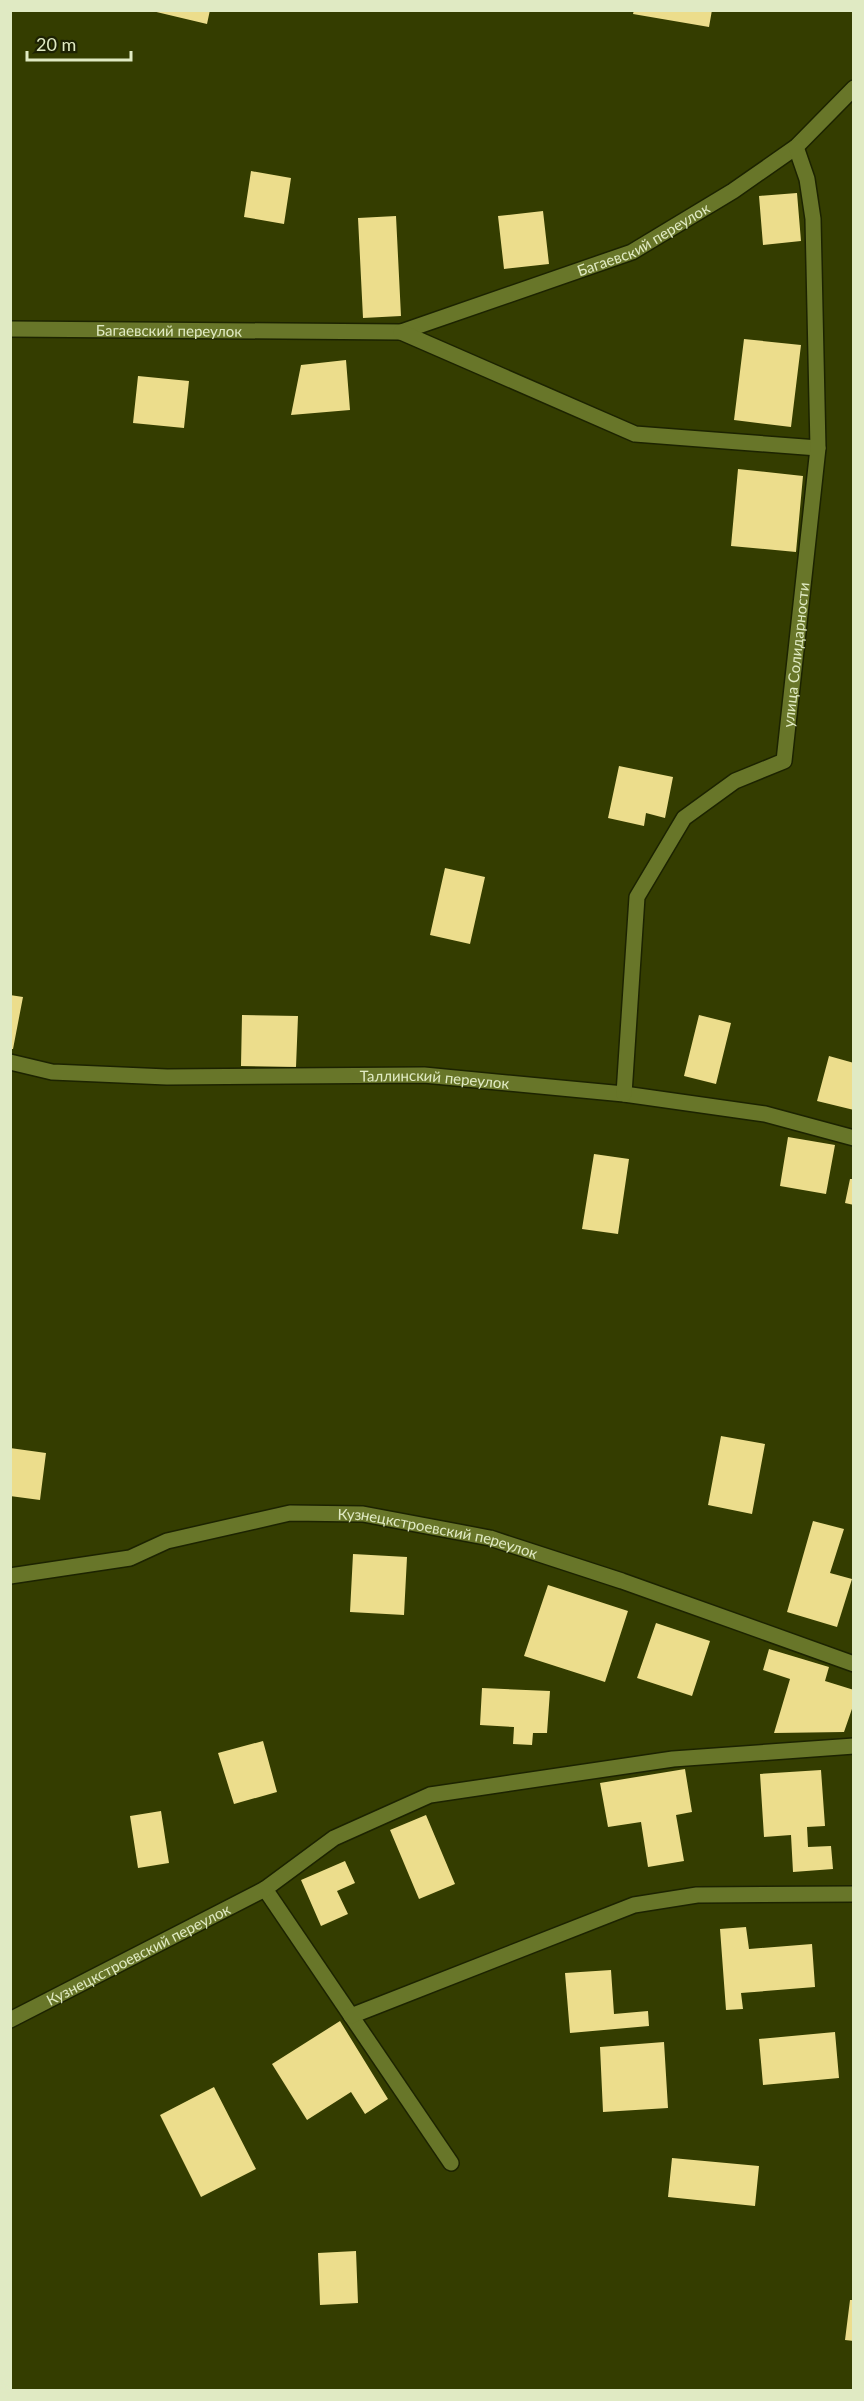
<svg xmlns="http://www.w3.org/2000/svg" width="864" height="2401" font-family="Lato,sans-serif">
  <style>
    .building { fill: #ecdd8c }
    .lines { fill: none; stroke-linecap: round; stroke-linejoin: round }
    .minor-casing { stroke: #1c2300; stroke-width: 18 }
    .minor { stroke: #687629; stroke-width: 15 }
    .labels { text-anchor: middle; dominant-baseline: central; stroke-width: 6; stroke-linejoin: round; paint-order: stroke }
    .street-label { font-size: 15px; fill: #e0eac3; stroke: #1d2203 }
  </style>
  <rect width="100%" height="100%" fill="#343d00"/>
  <path class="building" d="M148,10H210L207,24Z
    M634,10H712L709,27L633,14Z
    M251,171L291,178L284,224L244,217Z
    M797,193L801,241L763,245L759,196Z
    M543,211L549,264L504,269L498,216Z
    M396,216L401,316L363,318L358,218Z
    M744,339L801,345L791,427L734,420Z
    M346,360L350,410L291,415L301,365Z
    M138,376L189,381L184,428L133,423Z
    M738,469L803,476L796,552L731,546Z
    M619,766L673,777L665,818L646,813L644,826L608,818Z
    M445,868L485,877L470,944L430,935Z
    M10,995L23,997L13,1049H10Z
    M242,1015L298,1016L296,1067L241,1066Z
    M699,1015L731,1023L716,1084L684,1076Z
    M829,1056L854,1063V1110L817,1101Z
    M788,1137L835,1145L826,1194L780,1186Z
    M594,1154L629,1159L618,1234L582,1229Z
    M850,1179H854V1205L845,1203Z
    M721,1436L765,1444L752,1514L708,1505Z
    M10,1448L46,1453L40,1500L10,1496Z
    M813,1521L844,1529L830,1573L852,1579L837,1627L787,1612Z
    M353,1554L407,1557L404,1615L350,1612Z
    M548,1585L628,1611L605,1682L524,1656Z
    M656,1623L710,1641L692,1696L637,1678Z
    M769,1649L829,1667L825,1681L854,1690V1703L844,1732L774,1733L790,1679L763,1670Z
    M482,1688L550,1691L547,1733H533L532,1745L513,1744L514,1727L480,1725Z
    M263,1741L277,1792L234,1804L218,1753Z
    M685,1769L692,1812L676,1815L684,1861L648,1867L641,1822L608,1827L600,1783Z
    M821,1770L825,1826L807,1827L808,1847L831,1846L833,1869L793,1872L791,1835L764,1837L760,1774Z
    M161,1811L169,1863L138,1868L130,1816Z
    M426,1815L455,1884L419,1899L390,1830Z
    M345,1861L355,1883L337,1891L348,1914L321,1926L301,1880Z
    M746,1927L749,1949L812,1944L815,1987L741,1993L743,2009L726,2010L720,1929Z
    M611,1970L614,2014L648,2011L649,2026L570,2033L565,1973Z
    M340,2021L388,2099L365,2114L351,2092L307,2120L272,2064Z
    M835,2032L839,2078L763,2085L759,2039Z
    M664,2042L668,2108L603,2112L600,2047Z
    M214,2087L256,2169L201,2197L160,2115Z
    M672,2158L759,2166L755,2206L668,2197Z
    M356,2251L358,2303L320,2305L318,2253Z
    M850,2300H854V2341L845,2340Z"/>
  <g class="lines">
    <defs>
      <g id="minor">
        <path id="s1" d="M10,329L401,332L632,252L733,191L796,147L854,88"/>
        <path d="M401,332L635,434L818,448"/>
        <path id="s2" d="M10,1062L52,1072L167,1077L424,1075L624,1094L765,1114L854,1138"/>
        <path id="s3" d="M624,1094L637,897L684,818L735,781L784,761L818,448L813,219L807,179L796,147"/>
        <path id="s4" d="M10,1576L130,1558L167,1541L290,1513L363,1514L490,1538L622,1581L854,1664"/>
        <path d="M265,1889L451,2163"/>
        <path d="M351,2016L634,1905L697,1895L854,1894"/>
        <path id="s5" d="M10,2020L265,1889L334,1838L430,1795L673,1759L854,1746"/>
      </g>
    </defs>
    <use href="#minor" class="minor-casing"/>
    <use href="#minor" class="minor"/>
  </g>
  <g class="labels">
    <g class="street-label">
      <text stroke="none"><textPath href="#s1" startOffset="651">Багаевский переулок</textPath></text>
      <text stroke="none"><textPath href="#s1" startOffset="159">Багаевский переулок</textPath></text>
      <text stroke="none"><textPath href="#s3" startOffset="512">улица Солидарности</textPath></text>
      <text stroke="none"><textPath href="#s2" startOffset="426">Таллинский переулок</textPath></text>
      <text stroke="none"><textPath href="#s4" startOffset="438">Кузнецкстроевский переулок</textPath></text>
      <text stroke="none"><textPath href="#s5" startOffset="144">Кузнецкстроевский переулок</textPath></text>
    </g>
  </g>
  <rect width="864" height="2401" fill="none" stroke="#e0eac3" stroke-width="24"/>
  <path d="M27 51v9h104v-9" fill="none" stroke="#e0eac3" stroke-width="3"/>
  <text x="36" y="51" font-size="18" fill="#e0eac3" stroke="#1d2203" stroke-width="4.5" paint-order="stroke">20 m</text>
</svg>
